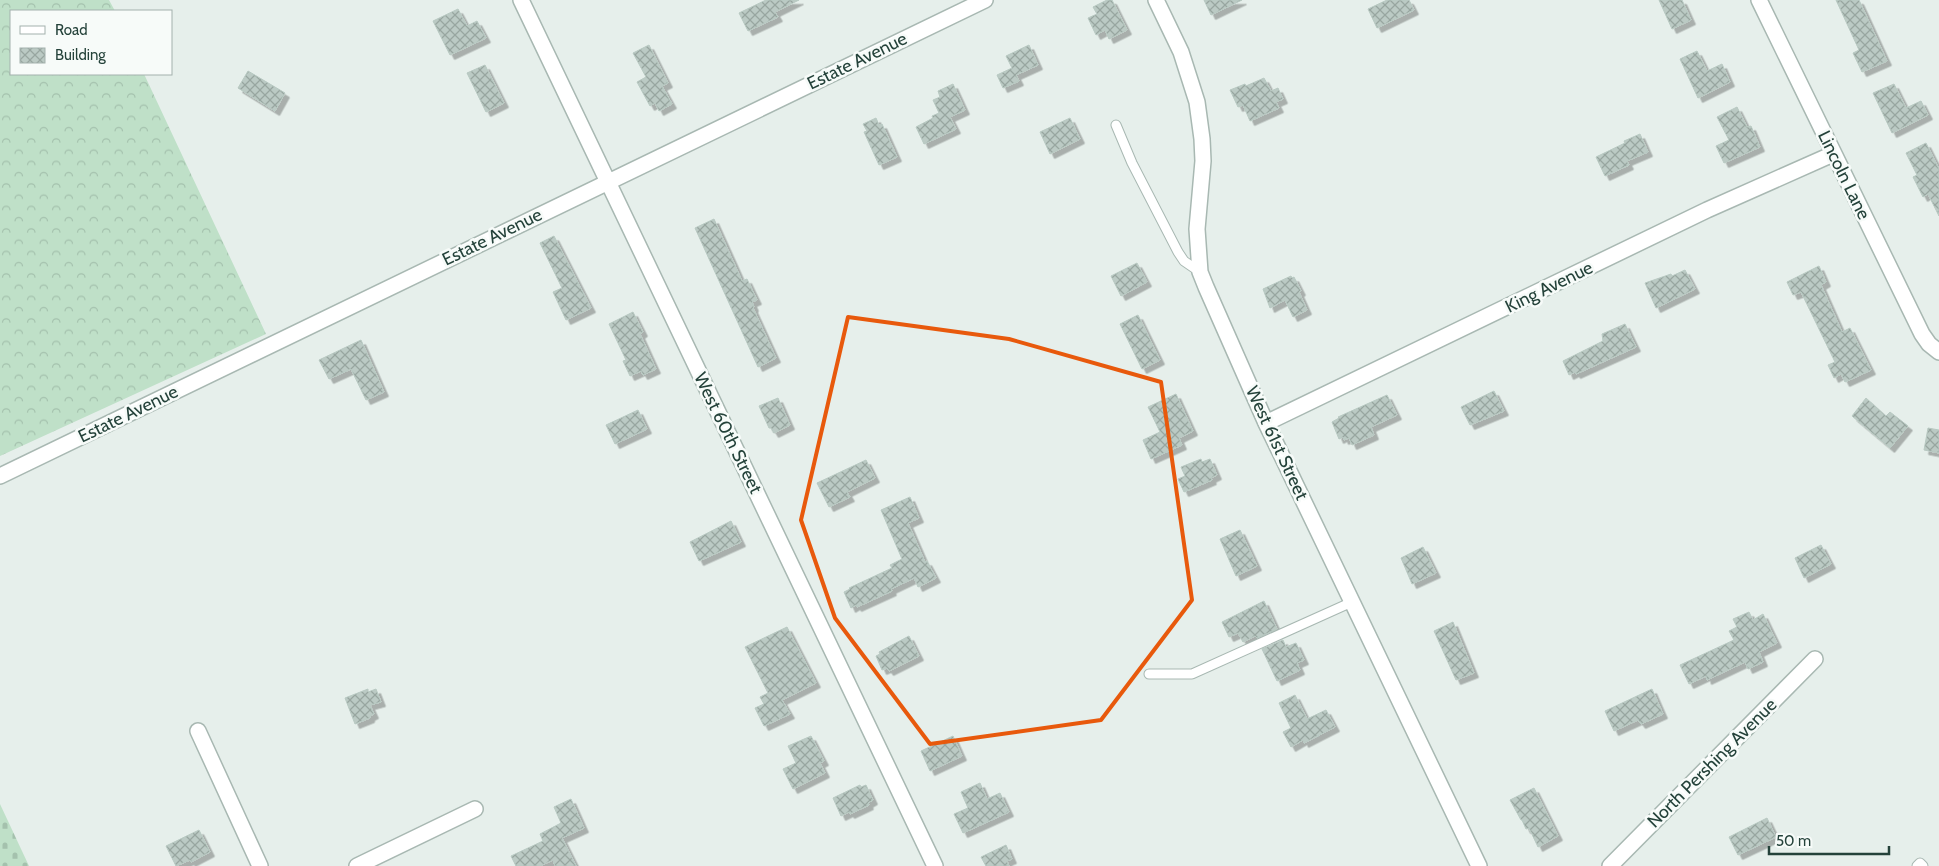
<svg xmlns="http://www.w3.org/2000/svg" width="1939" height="866" font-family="Cabin,sans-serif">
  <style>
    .forest { fill: url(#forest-crowns) }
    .cemetery { fill: url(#cemetery-stones) }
    .building { fill: url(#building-cross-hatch); stroke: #b8c9c2; filter: url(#shadow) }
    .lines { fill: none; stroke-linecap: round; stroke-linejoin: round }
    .lane-casing { stroke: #a8b8b2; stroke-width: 11 }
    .street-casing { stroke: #a8b8b2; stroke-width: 18 }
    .lane { stroke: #fff; stroke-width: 9 }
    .street { stroke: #fff; stroke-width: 15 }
    .marked { fill: none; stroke: #e8590c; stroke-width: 4; stroke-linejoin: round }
    .labels { text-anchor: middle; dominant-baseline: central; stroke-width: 5; stroke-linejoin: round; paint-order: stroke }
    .street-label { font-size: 18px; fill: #24423a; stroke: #f7fbf9 }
  </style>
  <defs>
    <pattern id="forest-crowns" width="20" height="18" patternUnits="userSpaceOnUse" patternTransform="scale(1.25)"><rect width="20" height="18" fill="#bfe0c8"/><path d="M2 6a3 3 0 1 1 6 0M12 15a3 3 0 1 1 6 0" fill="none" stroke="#a4c1ad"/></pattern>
    <pattern id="cemetery-stones" width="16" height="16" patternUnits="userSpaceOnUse" patternTransform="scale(1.25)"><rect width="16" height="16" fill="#bfe0c8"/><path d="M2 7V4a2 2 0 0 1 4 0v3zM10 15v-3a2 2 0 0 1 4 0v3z" fill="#a4c1ad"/></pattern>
    <pattern id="building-cross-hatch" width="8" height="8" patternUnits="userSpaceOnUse" patternTransform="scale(1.25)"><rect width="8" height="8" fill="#bbcac4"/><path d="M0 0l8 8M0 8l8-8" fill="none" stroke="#98a6a0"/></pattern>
    <filter id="shadow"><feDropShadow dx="4.5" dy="4.5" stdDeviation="0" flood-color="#0004"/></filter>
  </defs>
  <rect width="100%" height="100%" fill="#e6efeb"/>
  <path class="forest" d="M0,0H109L115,11H11V74H144L266,334L0,456Z"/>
  <path class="cemetery" d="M0,804L29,866H0Z"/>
  <path class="building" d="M766,0H799L775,12L778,17L748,31L739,13Z
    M1107,0H1112L1127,30L1109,39L1105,30L1096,35L1088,18L1097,14L1093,7Z
    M1204,0H1242L1211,15Z
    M1387,0H1409L1414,10L1377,28L1368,9Z
    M1659,0H1682L1691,20L1672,29Z
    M1836,0H1859L1887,61L1862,72L1853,53L1859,50Z
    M458,9L467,26L477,21L486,38L450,55L433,21Z
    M649,45L668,83L662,86L672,104L659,111L655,103L650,106L637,82L646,77L633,53Z
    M1029,45L1038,65L1016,75L1019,81L1003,88L997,75L1012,68L1006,56Z
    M1697,51L1707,71L1722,64L1730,82L1698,98L1680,59Z
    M485,65L504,103L486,112L467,73Z
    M248,71L285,93L275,111L238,88Z
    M1264,78L1271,91L1278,88L1283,99L1276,102L1279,108L1250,121L1243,105L1238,107L1230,90L1245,84L1246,86Z
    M953,84L965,110L950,117L956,129L924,144L916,127L933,118L932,116L939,113L933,100L940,97L938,91Z
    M1894,84L1906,108L1921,101L1928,115L1892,133L1873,93Z
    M1737,107L1747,127L1751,126L1760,147L1724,163L1716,146L1729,140L1717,117Z
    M876,118L879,125L882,124L897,157L879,165L864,132L867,131L863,124Z
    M1070,118L1080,139L1050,154L1040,132Z
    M1640,134L1648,152L1627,161L1629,165L1605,176L1596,157L1625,143L1624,141Z
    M1926,143L1939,169V216L1928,194L1923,197L1913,177L1917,175L1906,153Z
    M714,219L742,281L747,279L757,300L752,302L754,307L753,308L776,358L758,367L695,228Z
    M554,236L591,308L566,320L553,292L562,288L540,243Z
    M1137,263L1147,282L1121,296L1111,276Z
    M1819,266L1826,282L1821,285L1842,332L1850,328L1871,370L1845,382L1841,374L1834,378L1828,365L1835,362L1801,292L1793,295L1787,282Z
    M1685,270L1695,289L1656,308L1645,283L1671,274L1672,276Z
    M1291,276L1292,278L1294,277L1301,291L1299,292L1307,310L1293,317L1285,300L1270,308L1263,289Z
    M633,312L643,332L640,334L656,369L643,375L641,371L630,376L623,361L626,360L609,324Z
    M1138,315L1160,360L1142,369L1120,324Z
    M1625,324L1636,347L1576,374L1575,372L1569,375L1563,361L1603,341L1602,334Z
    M361,340L384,392L366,400L351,369L329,379L319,360Z
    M1494,391L1504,411L1470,425L1461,407Z
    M1176,394L1193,431L1179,438L1182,445L1151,459L1143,440L1160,432L1148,407Z
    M1387,395L1397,415L1371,427L1374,435L1352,445L1349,438L1344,440L1343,437L1339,439L1332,422L1339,418L1338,417Z
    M778,398L790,425L774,433L771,428H769L759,406Z
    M1866,398L1886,416L1890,412L1908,426L1890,448L1852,416Z
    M638,410L647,429L615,444L606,425Z
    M1928,428L1939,430V453L1924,450Z
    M1201,459L1202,462L1210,459L1217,475L1211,478L1212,480L1184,492L1178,479L1185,476L1181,467Z
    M866,460L875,478L847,492L850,497L829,507L817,483Z
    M910,497L919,518L908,523L925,562L927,561L936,578L918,587L914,578L891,589L892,591L857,607L856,605L851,608L844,592L850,589L849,588L892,568L890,565L902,559L881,510Z
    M731,521L741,542L699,561L690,542Z
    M1240,530L1257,566L1236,576L1220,539Z
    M1821,545L1831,564L1804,578L1795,558Z
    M1423,547L1436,573L1412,584L1401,558Z
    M1264,601L1277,629L1257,638L1255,636L1243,642L1238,633L1229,637L1222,622Z
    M1749,612L1753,620L1763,614L1777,643L1759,652L1763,662L1748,669L1745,662L1707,680L1706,676L1689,684L1680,665L1734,640L1729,631L1737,627L1733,619Z
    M1453,622L1474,673L1456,680L1434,631Z
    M787,627L816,683L782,700L790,714L764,726L755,708L764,704L760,697L768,693L745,647Z
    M909,636L919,656L889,671L887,668L882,670L876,656L880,654L879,652Z
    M1283,640L1286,647L1296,643L1304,660L1297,663L1300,670L1277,681L1262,649Z
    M368,689V692L376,689L381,702L370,705L374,714L370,716V718L355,724L345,698Z
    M1652,689L1663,714L1641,724L1638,720L1614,731L1605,711Z
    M1295,695L1307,719L1326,710L1335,727L1304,743L1303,740L1291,747L1283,732L1291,728L1279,703Z
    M811,736L824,761L820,763L825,773L793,789L783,769L796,763L788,746Z
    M953,736L962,756L930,771L921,751Z
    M980,783L987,799L1000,793L1009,812L963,833L954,814L968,808L961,792Z
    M860,785L861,787L866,785L873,800L868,803L869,805L850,814L849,812L841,816L833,798Z
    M1534,788L1558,836L1538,847L1529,828L1526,829L1522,820H1521L1510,800Z
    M571,799L584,828L562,838L576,866H555L553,860L540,866H516L511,856L543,841L540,834L561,823L554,807Z
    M1767,818L1776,837L1738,855L1729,837Z
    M199,830L210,852L191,862L190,860L176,866L166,846Z
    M1006,845L1012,859L1007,861L1009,866H986L981,857Z"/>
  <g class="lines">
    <defs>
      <path id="lane" d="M1116,125L1132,163L1178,252L1184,261L1200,272
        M1149,674H1192L1352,602
        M1917,866L1920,863L1923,866"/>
      <path id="street" d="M521,0L935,866
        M1156,0L1181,52L1197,102L1202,139L1203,161L1197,229L1200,272L1206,287L1266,423L1479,866
        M1759,0L1922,334L1929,344L1939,352
        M1266,423L1707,210L1833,154
        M0,476L985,0
        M198,731L260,866
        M357,866L475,809
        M1610,866L1815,659"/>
    </defs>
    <use href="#lane" class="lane-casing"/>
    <use href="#street" class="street-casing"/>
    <use href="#lane" class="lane"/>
    <use href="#street" class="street"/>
  </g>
  <path class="marked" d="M848,317L1009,339L1161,382L1192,600L1101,720L930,744L835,618L801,520Z"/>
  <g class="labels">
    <g class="street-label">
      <text transform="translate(857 61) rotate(-26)">Estate Avenue</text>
      <text transform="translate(1844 175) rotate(64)">Lincoln Lane</text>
      <text transform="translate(492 237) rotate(-26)">Estate Avenue</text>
      <text transform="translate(1549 287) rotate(-26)">King Avenue</text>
      <text transform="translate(128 414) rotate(-26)">Estate Avenue</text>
      <text transform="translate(728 433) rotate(64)">West 60th Street</text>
      <text transform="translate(1277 443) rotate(65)">West 61st Street</text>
      <text transform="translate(1712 763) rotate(-45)">North Pershing Avenue</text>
    </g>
  </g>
  <rect x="10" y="10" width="162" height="65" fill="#f7fbf9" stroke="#a3b1ad"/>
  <rect x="20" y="26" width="25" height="8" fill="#ffffff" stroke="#a3b1ad"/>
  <text x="55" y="35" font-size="15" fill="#24423a">Road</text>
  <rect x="20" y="48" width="25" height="15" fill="url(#building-cross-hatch)" stroke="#a3b1ad"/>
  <text x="55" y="60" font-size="15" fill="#24423a">Building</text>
  <path d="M1769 846v8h120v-8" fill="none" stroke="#24423a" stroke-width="2.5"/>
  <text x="1776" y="846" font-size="15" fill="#24423a" stroke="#f7fbf9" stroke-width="4" paint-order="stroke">50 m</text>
</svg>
